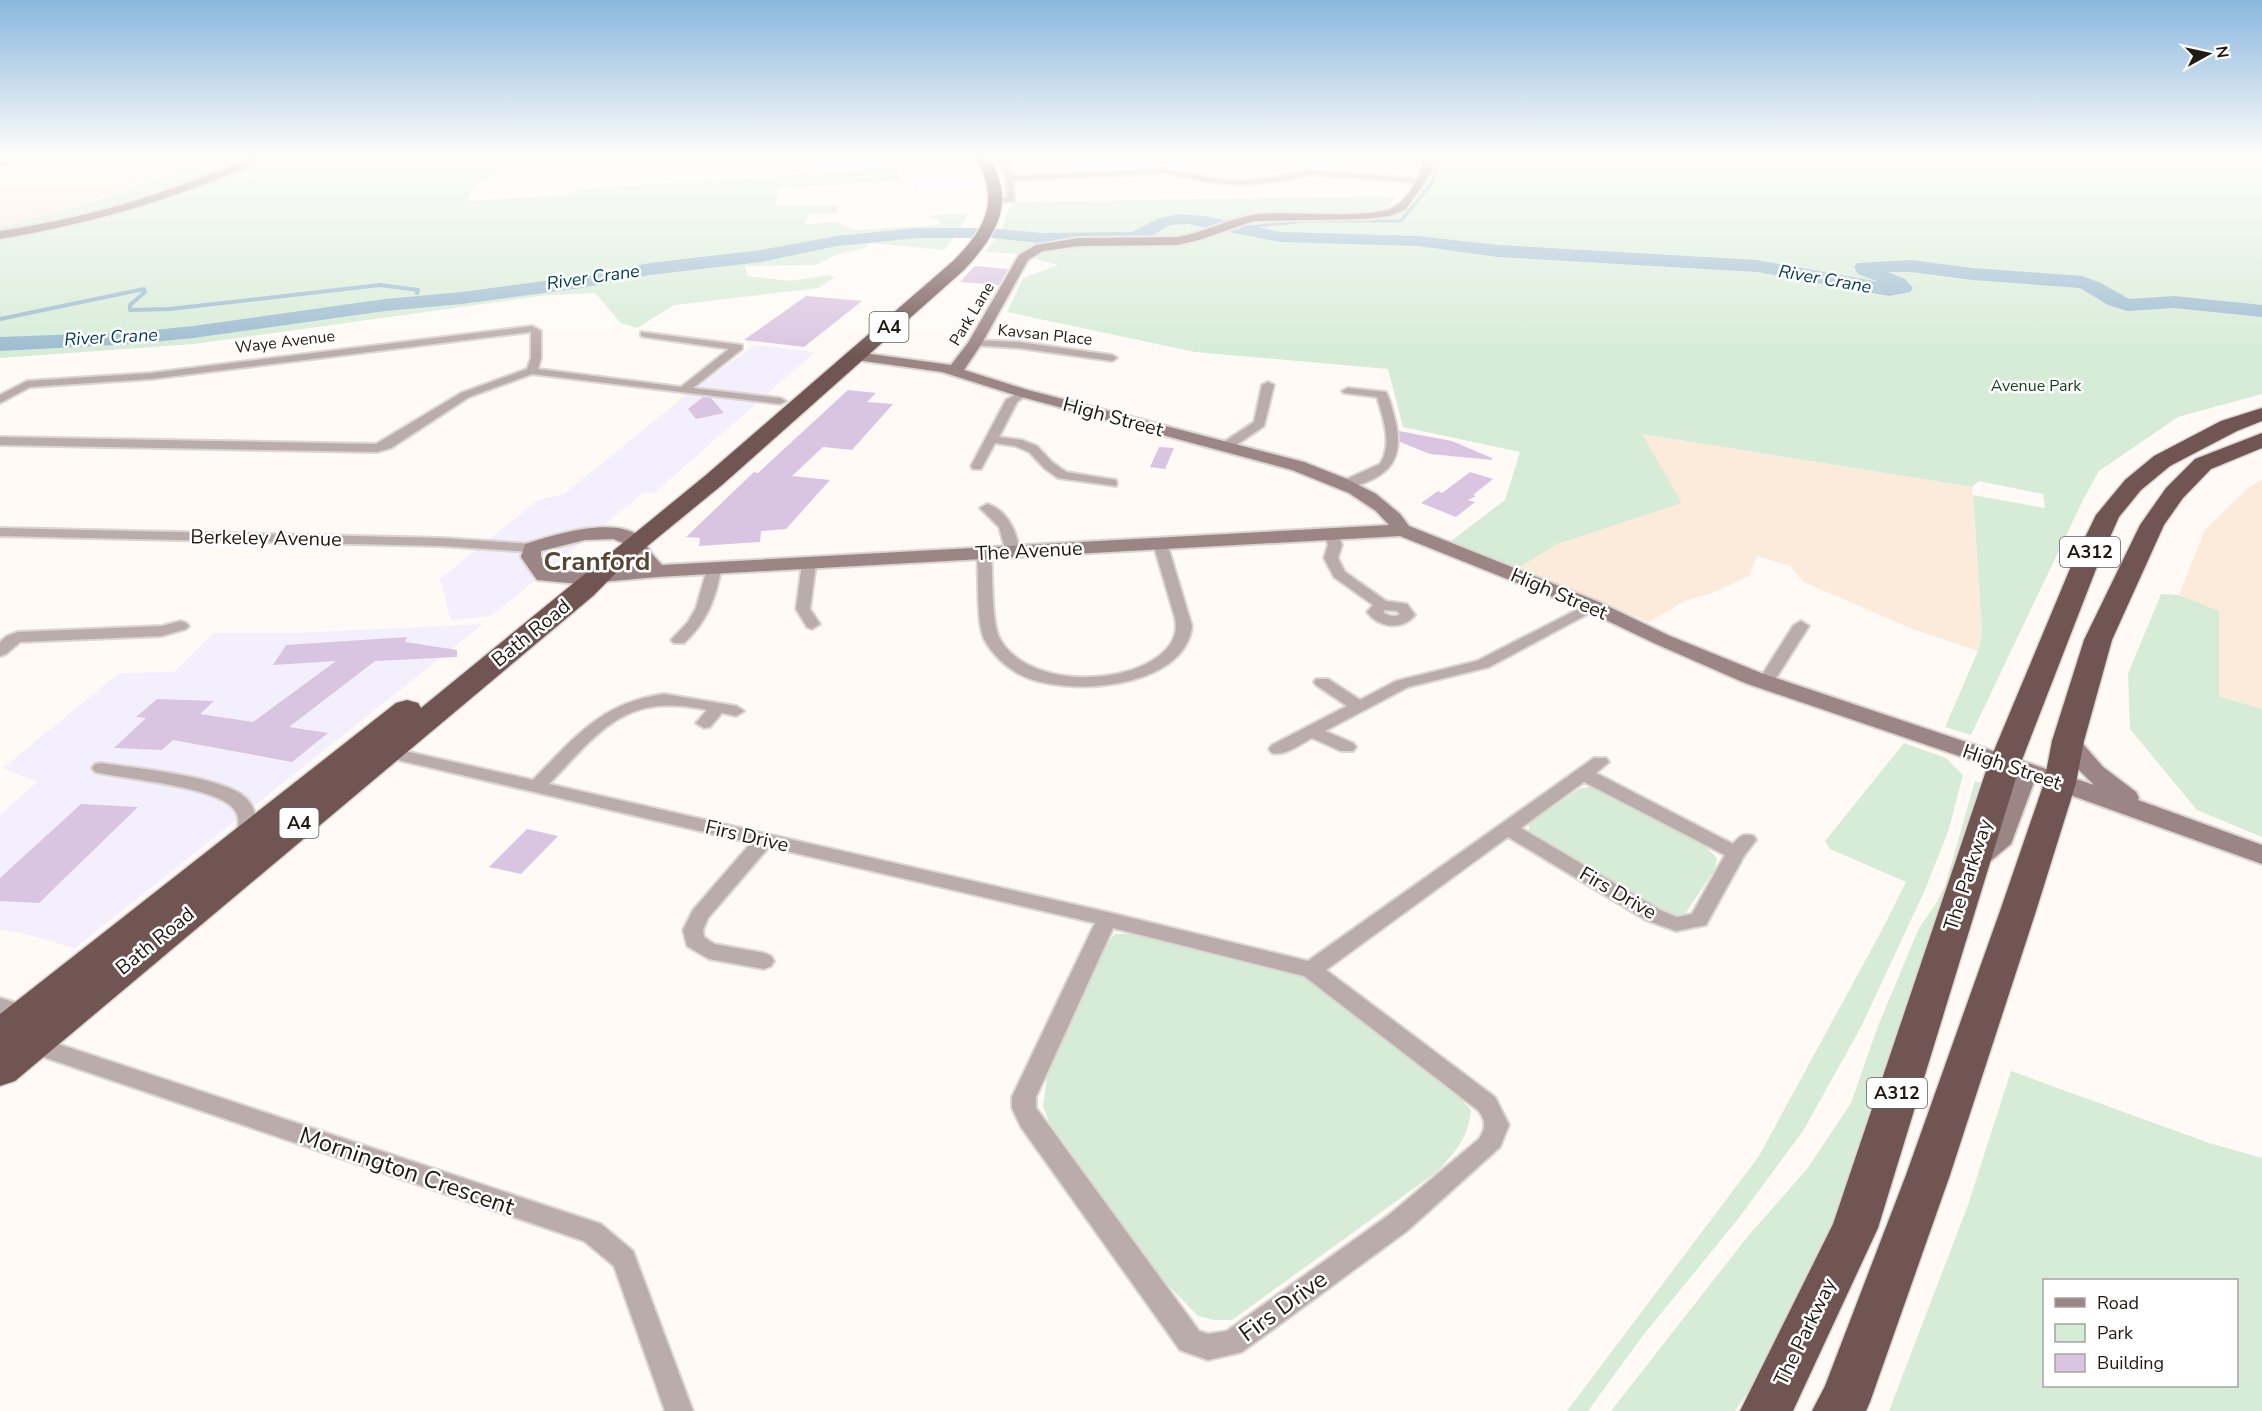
<svg xmlns="http://www.w3.org/2000/svg" width="2262" height="1411" font-family="'Nunito Sans',sans-serif">
  <style>
    .commercial { fill: #f3effc }
    .built { fill: #fceadb }
    .green { fill: #d6ecd7; fill-rule: evenodd }
    .lines { fill: none; stroke-linecap: round; stroke-linejoin: round }
    .stream-far1 { stroke: #9cbbd0; stroke-width: 3 }
    .stream { stroke: #9cbbd0; stroke-width: 4 }
    .river { fill: #9cbbd0; fill-rule: evenodd }
    .taxiway { fill: #a6a09a; fill-rule: evenodd }
    .building { fill: #d9c5e1 }
    .street-casing { stroke: #dbd6d2; stroke-width: 4 }
    .secondary-casing { stroke: #dbd6d2; stroke-width: 4 }
    .highway-casing { stroke: #dbd6d2; stroke-width: 3 }
    .street { fill: #baacab; fill-rule: evenodd }
    .secondary { fill: #9b8685; fill-rule: evenodd }
    .highway { fill: #705553; fill-rule: evenodd }
    .labels { text-anchor: middle; dominant-baseline: central; stroke-width: 5; stroke-linejoin: round; paint-order: stroke }
    .far-street-label { font-size: 16px; fill: #211912; stroke: #fff }
    .far-park-label { font-size: 16px; fill: #153e1b; stroke: #fff }
    .far-water-label { font-size: 18px; font-style: italic; fill: #003b58; stroke: #fff }
    .shield { fill: #fff; stroke: #645e59; stroke-width: 1.5 }
    .shield-label { font-size: 18px; font-weight: bold; fill: #211912 }
    .street-label { font-size: 20px; fill: #211912; stroke: #fff }
    .near-street-label { font-size: 24px; fill: #211912; stroke: #fff }
    .district-label { font-size: 26px; font-weight: bold; fill: #574534; stroke: #fff }
  </style>
  <rect width="100%" height="100%" fill="#fffaf6"/>
  <path class="commercial" d="M899,158H960L967,170L973,188L915,189L913,181L907,179Z
    M755,345L815,352L654,493H643L491,616L451,620L440,579L538,500L564,494L691,391Z
    M483,624L75,948L18,932L0,930V815L37,782L3,768L119,673L174,672L213,633H297Z"/>
  <path class="built" d="M0,158H204L155,178L44,216L0,226Z
    M1641,434L1972,487L1982,633L1978,651L1910,628L1804,582L1790,566L1757,556L1749,576L1712,593L1685,601L1649,622L1517,569L1557,544L1682,503Z
    M2262,480V709L2219,696V612L2179,595L2205,530L2248,488Z"/>
  <path class="green" d="M204,158H244C165,194 87,219 0,231V226C69,211 140,188 204,158Z
    M354,158H501L493,177L474,186L468,201L566,195L580,189L858,171L895,166L903,181L778,188L776,205H838L837,213L809,214L805,224L836,222L854,230L940,225L937,219L926,216L968,213L959,231L944,250L870,243L864,248L835,255L815,265L745,266L748,276L791,281L829,275L835,277L818,288L674,305L637,328L621,323L595,293L548,295L194,344L0,358V236L113,215L163,199L252,165Z
    M1433,158H2262V394L2178,417L2099,471L2083,500L1971,735L1945,727L1978,651L1982,633L1973,495L2045,508L2043,494L1979,481L1972,487L1642,434L1682,503L1557,544L1517,569L1451,541L1505,500L1520,452L1403,427L1388,369L1195,352L1007,312L1023,278L1058,265L1033,258L1025,254L985,252L1000,232L1012,202L1396,196L1386,211L1363,215L1255,217L1264,220C1293,219 1377,222 1399,212C1418,203 1429,177 1433,158Z
    M2161,594L2179,595L2219,611V696L2262,709V837L2197,810L2130,729L2128,674Z
    M1904,743L1946,758L1963,775L1949,829L1925,890L1861,1027L1803,1131L1738,1219L1641,1338L1588,1411H1567L1759,1156L1882,930L1906,882L1830,849L1825,841Z
    M1975,781L1982,783L1903,1052L1831,1242L1771,1358L1735,1411H1611L1748,1236L1807,1169L1851,1103L1878,1026L1919,928L1937,902L1945,886Z
    M1593,787L1605,791L1702,843L1717,858L1715,869L1685,914L1674,915L1661,911L1539,841L1529,832V824L1580,788Z
    M1115,934H1130L1300,973L1438,1074L1471,1110C1468,1139 1456,1150 1438,1171L1232,1320H1214L1198,1316L1163,1280L1049,1122L1043,1106L1048,1070L1107,943Z
    M2011,1071L2209,1143L2262,1158V1411H1889L1968,1205ZM2044,1280H2236V1386H2044Z"/>
  <g class="lines">
    <path class="stream-far1" d="M1237,228L1306,221H1401L1431,184L1441,158"/>
    <path class="stream" d="M0,319L144,289L145,292L130,305V310L170,309L380,285L418,290L417,293"/>
    <path class="river" d="M1180,214L1204,216L1280,232L1418,236L1498,245L1757,260L1879,282L1858,274L1854,267L1857,263L1911,260L1973,268L2082,276L2101,283L2129,299L2174,296L2262,305V317L2174,308L2127,311L2108,305L2080,288L1973,280L1911,272H1888L1905,279L1913,288L1910,292L1889,296L1757,272L1498,257L1418,246L1280,242L1188,224L1170,225L1146,239L1133,242L1041,243L991,238H917L837,246L761,262L650,275L581,288L462,304L385,311L193,338L134,344L0,351V337L134,332L193,326L385,299L462,292L581,276L650,263L761,250L837,236L917,228H991L1041,233L1132,232L1159,218Z"/>
    <path class="taxiway" d="M0,158H15L12,163L0,167Z"/>
  </g>
  <path class="building" d="M975,266L1008,269L999,285L960,282Z
    M806,296L862,301L804,347L744,340Z
    M848,390L876,393L867,402L893,404L852,450L823,447L792,476L830,480L786,529L761,531L760,542L699,546L700,538L686,537L754,472L758,473Z
    M703,397L711,398L724,413L696,419L688,409Z
    M1399,431L1452,441L1492,458V460L1430,454L1400,442Z
    M1159,447L1174,448L1165,469L1150,467Z
    M1470,472L1493,479L1473,495L1476,496L1468,500L1475,502L1456,517L1421,503L1438,491L1442,493Z
    M407,637L405,642L457,650V657L375,661L289,727L328,733L292,762L173,740L162,750L114,748L146,718L136,717L157,699L214,701L200,714L253,722L336,661L273,665L286,645Z
    M81,804L138,807L39,903L0,901V878Z
    M527,829L558,836L521,874L489,867Z"/>
  <g class="lines">
    <defs>
      <path id="street" d="M998,158H1006L1014,176L1165,169L1215,179L1242,181L1280,177L1308,170L1421,179L1425,181L1421,183L1308,174L1280,181L1242,185L1215,183L1165,173L1014,180V201L994,203V199L1007,197L1005,172Z
        M532,326L541,331V358L538,369L681,387L729,349L645,337L641,336V332L742,345V349L693,388L780,398L786,401L780,404L532,374L469,397L391,448L377,452L0,445V437L376,444L461,393L527,369L531,358V332L151,379L30,387L0,403V395L27,381L151,373Z
        M975,340L1019,342L1112,355L1117,358L1112,361L1019,348L971,345L970,343Z
        M1268,382L1274,385L1264,426L1229,450H1221V444L1254,422L1262,385Z
        M1348,388L1386,392C1391,401 1393,413 1396,424C1405,466 1382,479 1345,489L1340,488L1339,485L1340,482L1380,464C1393,444 1383,418 1377,397L1344,393L1342,391Z
        M1023,390L1029,393L1017,402L999,437L1022,440L1037,446L1052,462L1066,472L1116,480L1117,483L1116,486L1058,478L1044,468L1029,452L1015,446L995,443L981,469H973L971,466L1006,400Z
        M987,504C1008,510 1017,533 1020,552L1018,555L1013,556L1006,552L999,527L980,508Z
        M0,528L441,538L532,544L539,548L532,552L441,546L0,536Z
        M1331,529L1338,533L1342,545L1338,558L1345,572L1386,601L1407,604L1415,615C1402,631 1379,628 1367,612L1373,605L1334,577L1324,558L1328,545L1324,533ZM1385,610L1397,611L1400,614C1394,618 1388,616 1383,612Z
        M1160,539L1167,543L1192,626C1185,690 1063,698 1019,674C1005,666 992,654 984,639C976,621 979,574 977,553L984,549L991,553C993,574 991,623 1000,639C1036,703 1189,680 1175,618L1153,543Z
        M809,560L816,564L810,609L820,624L812,629L807,627L796,609L802,564Z
        M714,565L721,569C716,598 707,622 684,643H674L671,640L688,622L696,608L707,569Z
        M1592,602L1597,603L1599,606L1597,609L1489,667L1408,687L1325,731L1353,743L1356,747L1353,751H1341L1312,738C1300,744 1286,756 1272,753L1269,749L1272,745L1347,706L1316,685L1314,682L1316,679H1328L1360,700L1396,681L1477,661Z
        M181,621L186,623L189,626L186,629L162,636L20,642L6,654L0,656V642L7,636L18,632L162,626Z
        M1801,621L1809,626L1773,683L1765,688L1759,686L1757,683L1793,626Z
        M664,694L736,706L744,711L736,716L722,713L710,727L704,728L696,723L707,710C625,692 601,730 549,784L1107,912L1308,961L1594,758H1606L1609,762L1596,773L1733,844C1740,836 1743,833 1754,836L1756,840L1744,856L1706,925L1676,931L1646,920L1508,837L1326,970L1495,1097L1509,1125L1500,1147L1407,1231L1242,1352L1208,1360L1180,1350L1021,1127L1012,1108V1097L1095,923L769,847L708,918L703,930L704,937L714,944L764,953L771,956L774,961L771,966L764,969L709,959L687,946L683,930L693,910L751,843L381,756L378,752L381,748L387,747L533,780C575,737 601,703 664,694ZM1584,782L1725,855L1692,914L1677,917L1660,910L1521,828ZM1113,928L1304,976L1479,1111C1486,1122 1486,1128 1479,1139L1389,1215L1227,1331L1208,1334L1199,1331L1036,1108V1097Z
        M101,763C135,768 214,776 241,794C258,806 260,827 250,843L243,845L236,843L234,839C237,831 241,821 236,812C225,787 123,779 95,772L92,768L95,764Z
        M0,998L34,1008L37,1014L34,1020L26,1022L0,1014Z
        M31,1035L601,1224L633,1251L693,1411H665L614,1266L584,1241L23,1050L20,1044L23,1038Z"/>
      <path id="secondary" d="M249,158H262C251,168 231,174 217,179C147,208 74,226 0,239V231C87,218 168,194 249,158Z
        M1424,158H1434L1431,173L1406,209L1390,216L1366,219L1254,221L1199,240L1177,245L1079,246L1043,251L1028,260L982,343L964,370L1028,390L1304,462L1347,479L1376,494L1400,514L1409,526L1599,602L1670,636L1761,673L2094,785L2072,763L2056,741L2060,736L2068,734L2076,736L2103,767L2136,792L2139,798L2138,800L2262,845V864L2034,782L2011,844L1981,869L1972,872L1963,869L1959,863L1963,857L1991,834L2012,774L1745,683L1656,644L1585,610L1400,536L657,577L579,584L537,580L521,557L525,544C553,535 618,514 643,539C646,542 647,547 650,551C653,556 658,560 662,565L1389,525L1376,511L1349,493L1292,470L1018,396L942,372L856,360L849,356L856,352L951,365L968,343L1019,255L1036,245L1079,238L1177,237C1203,233 1226,220 1252,215C1283,209 1376,222 1397,205C1411,195 1421,174 1424,158ZM613,539L628,545L642,566L579,572L550,570L541,557V551L585,540Z"/>
      <path id="highway" d="M975,158H989C1017,202 996,236 964,270L722,485L623,566L593,596L15,1081L0,1086V1014L396,703L407,700L418,703L421,708L706,475L952,262C984,231 1002,200 975,158Z
        M2262,408V421L2237,431L2170,466L2141,490L2119,517L2098,564L2020,765L1878,1228L1793,1411H1740L1833,1224L1988,765L2072,564L2096,515L2125,480L2154,456L2221,421Z
        M2262,433V448L2211,469L2183,498L2164,525L2112,640L2084,741L2076,783L2036,911L1950,1175L1870,1402L1866,1411H1812L1825,1386L1906,1175L2000,911L2044,783L2052,741L2084,640L2140,525L2166,488L2195,459Z"/>
    </defs>
    <use href="#street" class="street-casing"/>
    <use href="#secondary" class="secondary-casing"/>
    <use href="#highway" class="highway-casing"/>
    <use href="#street" class="street"/>
    <use href="#secondary" class="secondary"/>
    <use href="#highway" class="highway"/>
  </g>
  <linearGradient id="sky" x2="0" y2="1"><stop stop-color="#89b7de"/><stop offset="0.44" stop-color="#fffdfb"/><stop offset="1" stop-color="#fffdfb" stop-opacity="0"/></linearGradient>
  <rect width="2262" height="356" fill="url(#sky)"/>
  <g class="labels">
    <g class="far-street-label">
      <text transform="translate(972 314) rotate(-59)">Park Lane</text>
      <text transform="translate(1045 335) rotate(6)">Kavsan Place</text>
      <text transform="translate(285 342) rotate(-7)">Waye Avenue</text>
    </g>
    <g class="far-park-label">
      <text x="2036" y="386">Avenue Park</text>
    </g>
    <g class="far-water-label">
      <text transform="translate(593 277) rotate(-8)">River Crane</text>
      <text transform="translate(1825 279) rotate(10)">River Crane</text>
      <text transform="translate(111 337) rotate(-3)">River Crane</text>
    </g>
    <g class="shield">
      <rect x="869.5" y="312" width="39" height="30" rx="4.5"/>
      <rect x="2060" y="537" width="60" height="30" rx="4.5"/>
      <rect x="279.5" y="808" width="39" height="30" rx="4.5"/>
      <rect x="1867" y="1078" width="60" height="30" rx="4.5"/>
    </g>
    <g class="shield-label">
      <text x="889" y="327">A4</text>
      <text x="2090" y="552">A312</text>
      <text x="299" y="823">A4</text>
      <text x="1897" y="1093">A312</text>
    </g>
    <g class="street-label">
      <text transform="translate(1113 417) rotate(15)">High Street</text>
      <text transform="translate(266 538) rotate(1)">Berkeley Avenue</text>
      <text transform="translate(1029 551) rotate(-3)">The Avenue</text>
      <text transform="translate(1559 594) rotate(23)">High Street</text>
      <text transform="translate(531 633) rotate(-39)">Bath Road</text>
      <text transform="translate(2012 767) rotate(19)">High Street</text>
      <text transform="translate(747 836) rotate(13)">Firs Drive</text>
      <text transform="translate(1968 875) rotate(-72)">The Parkway</text>
      <text transform="translate(1618 893) rotate(30)">Firs Drive</text>
      <text transform="translate(155 941) rotate(-39)">Bath Road</text>
      <text transform="translate(1805 1332) rotate(-64)">The Parkway</text>
    </g>
    <g class="near-street-label">
      <text transform="translate(407 1171) rotate(19)">Mornington Crescent</text>
      <text transform="translate(1283 1306) rotate(-36)">Firs Drive</text>
    </g>
    <g class="district-label">
      <text x="597" y="561">Cranford</text>
    </g>
  </g>
  <rect x="2043" y="1279" width="195" height="108" fill="#ffffff" stroke="#a6a3a0" stroke-width="1.5"/>
  <rect x="2055" y="1298" width="30" height="9" fill="#9b8685" stroke="#a6a3a0" stroke-width="1.5"/>
  <text x="2097" y="1309" font-size="18" fill="#211912">Road</text>
  <rect x="2055" y="1324" width="30" height="18" fill="#d6ecd7" stroke="#a6a3a0" stroke-width="1.5"/>
  <text x="2097" y="1339" font-size="18" fill="#211912">Park</text>
  <rect x="2055" y="1354" width="30" height="18" fill="#d9c5e1" stroke="#a6a3a0" stroke-width="1.5"/>
  <text x="2097" y="1369" font-size="18" fill="#211912">Building</text>
  <g transform="translate(2208 54) rotate(82)" stroke="#ffffff" stroke-width="4.5" paint-order="stroke">
  <path d="M0-4.5L10 22L0 15L-10 22Z" fill="#211912"/>
  <text y="-9" font-size="16" font-weight="bold" text-anchor="middle" fill="#211912">N</text>
  </g>
</svg>
